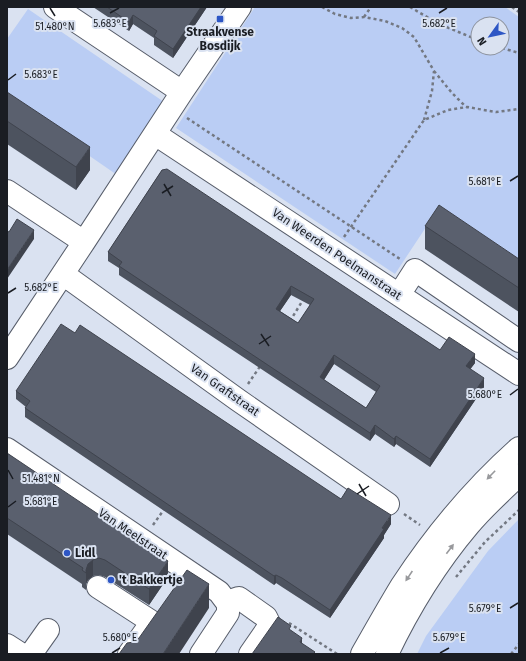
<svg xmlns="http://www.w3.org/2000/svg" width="526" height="661" font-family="'Fira Sans',sans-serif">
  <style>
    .green { fill: #bacdf4; fill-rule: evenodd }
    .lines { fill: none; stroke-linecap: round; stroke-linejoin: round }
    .minor-casing { stroke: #575d6a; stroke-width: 24 }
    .major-casing { stroke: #575d6a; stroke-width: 24 }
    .path { stroke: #737882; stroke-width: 2.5; stroke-dasharray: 3 3; stroke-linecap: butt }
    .minor { stroke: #fff; stroke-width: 22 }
    .major { stroke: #fff; stroke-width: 22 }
    .wall { fill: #4d535f; fill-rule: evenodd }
    .shaded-wall { fill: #3f434d }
    .building { fill: #5a606e; stroke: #3f434d; fill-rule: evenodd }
    .oneway { fill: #98999c }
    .ticks { fill: none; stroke: #1a1d23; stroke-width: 1.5 }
    .poi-dot { fill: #2d56c5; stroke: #dae2f1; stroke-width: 1.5 }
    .labels { text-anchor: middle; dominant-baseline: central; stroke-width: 4; stroke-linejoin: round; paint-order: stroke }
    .poi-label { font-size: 12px; font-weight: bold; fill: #1a1d23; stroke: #dae2f1; text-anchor: start }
    .street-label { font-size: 12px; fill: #1a1d23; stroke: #dae2f1 }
    .ticks-label { font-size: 10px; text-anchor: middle; fill: #1a1d23; stroke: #dae2f1; stroke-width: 4; stroke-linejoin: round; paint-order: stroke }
  </style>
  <rect width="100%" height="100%" fill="#dae2f1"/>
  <path class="green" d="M255,7H505L519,17V272L434,215L395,274L176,128ZM478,24H502V48H478Z
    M28,9L167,104L120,177L7,99V39Z
    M519,519V654H417L426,636L488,551Z"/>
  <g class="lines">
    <defs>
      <path id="minor" d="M55,7L182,92
        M155,134L519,374
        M7,191L84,242
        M63,274L238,400L388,504
        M399,295L415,270L519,341
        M7,358L84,242L182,92L240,7
        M7,449L219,592L228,604V613L201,654
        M98,587L152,622L129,654
        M227,602L239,598L266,617L270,625L250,654
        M7,645L21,654
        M31,654L48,630"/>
      <path id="major" d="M362,654C375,631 388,608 402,585C435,535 474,488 519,448
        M387,654C409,608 436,564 469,525C484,507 502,491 519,475"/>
    </defs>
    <use href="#minor" class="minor-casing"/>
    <use href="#major" class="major-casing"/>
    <path class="path" d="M322,7L335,14L351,18L364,17L385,21L402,28L414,37L434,71L432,91L424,120
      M410,7L439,24L478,40
      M512,7L519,12
      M364,17L371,7
      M502,48L519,53
      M434,71L452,93L466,107
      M187,118L400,259
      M344,237L424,120L448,110L467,107L496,112L519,109
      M290,321L303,300
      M248,384L261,365
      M404,514L420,525
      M153,525L165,508
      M456,577L485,542L519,510
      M289,623L337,654
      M511,654L519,644"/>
    <use href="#minor" class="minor"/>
    <use href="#major" class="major"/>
  </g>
  <path class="wall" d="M93,7H207L173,58L154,45V38L133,24L129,31Z
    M7,92L90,170L76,190L7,144Z
    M162,170L440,350L475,363L470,369L484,387L430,467L396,444L394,447L375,434L370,441L119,275V268L108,261V252ZM291,295L310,305L298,323L280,311ZM334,364L376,392L366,408L324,380Z
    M425,226L519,259V312L425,249Z
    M75,333L341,499L391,524L384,535V538L330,618L282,587L276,583L274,585L25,417V408L26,407L16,399V391Z
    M7,453L168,577L149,605L105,577L99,575L93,576L88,580L86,584V590L82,587V584L7,534Z"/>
  <path class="shaded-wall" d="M201,7H207L173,58V49Z
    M133,15V24L129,31V22Z
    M90,147V170L76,190V167Z
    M34,230V239L7,279V270Z
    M291,286V295L276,317V309Z
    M475,354V363L466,375V366Z
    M334,355V364L320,386V377Z
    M484,378V387L430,467V459Z
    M375,425V434L370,441V433Z
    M396,436V444L394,447V439Z
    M391,515V524L384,535V538L330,618V610Z
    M93,560V576L88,580L86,584V570L88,564Z
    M168,561V577L149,605V589Z
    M276,575V583L274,585V576Z
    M209,584V608L179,654H163Z
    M302,638V654L300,642Z"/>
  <path class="building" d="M107,7H201L173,49L154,36L157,31L133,15L129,22Z
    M7,92L90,147L76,167L7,121Z
    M167,169L440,350L449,337L475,354L466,366L484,378L430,459L396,436L394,439L375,425L370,433L119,266L122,262L108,252L162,170ZM291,286L314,299L298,323L276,309ZM334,355L380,386L366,408L320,377Z
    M439,205L519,259V288L425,226Z
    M17,219L34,230L7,270V231L9,232Z
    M61,324L75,333L80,325L341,499L348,488L391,515L382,528L384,529L330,610L282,578L276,575L274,576L25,408L30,401L16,391Z
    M7,453L168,561L149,589L105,560L99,558L93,560L88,564L86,570V573L82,570L83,568L7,518Z
    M187,570L209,584L163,654H119L127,643L134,642L139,638Z
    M278,617L291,626L289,629L302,638L300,642L315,652L313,654H252Z"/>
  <defs><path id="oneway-solid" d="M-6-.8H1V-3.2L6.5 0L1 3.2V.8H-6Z"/></defs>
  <g class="oneway">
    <use href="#oneway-solid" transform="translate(491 475) rotate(134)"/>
    <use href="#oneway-solid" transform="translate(450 549) rotate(-53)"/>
    <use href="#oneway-solid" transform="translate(409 576) rotate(124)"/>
  </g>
  <path class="ticks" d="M50,8L55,16M110,13L119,8M439,13L447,8M8,80L16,74M510,181L518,176M164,184L171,196M162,193L173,186M8,293L16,288M261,334L269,346M259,344L271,336M510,395L518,389M8,470L13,479M359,484L366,496M357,494L369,486M8,507L16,501M510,608L518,603M112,653L120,648M440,653L449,648"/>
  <g class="poi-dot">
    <rect x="216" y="15" width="8" height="8" rx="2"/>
    <circle cx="67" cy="553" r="4"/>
    <circle cx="111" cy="580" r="4"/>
  </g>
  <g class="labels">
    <g class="poi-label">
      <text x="220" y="32" text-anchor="middle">Straakvense<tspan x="220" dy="14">Bosdijk</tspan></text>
      <text x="75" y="553">Lidl</text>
      <text x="119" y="580">'t Bakkertje</text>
    </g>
    <g class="street-label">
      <text transform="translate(337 254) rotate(34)">Van Weerden Poelmanstraat</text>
      <text transform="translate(225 390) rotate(35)">Van Graftstraat</text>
      <text transform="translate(133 534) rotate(34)">Van Meelstraat</text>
    </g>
  </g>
  <g class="ticks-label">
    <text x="110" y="27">5.683°E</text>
    <text x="439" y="27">5.682°E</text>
    <text x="55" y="30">51.480°N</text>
    <text x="41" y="78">5.683°E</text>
    <text x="485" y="185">5.681°E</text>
    <text x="41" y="291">5.682°E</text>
    <text x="485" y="398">5.680°E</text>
    <text x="41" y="482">51.481°N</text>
    <text x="41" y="505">5.681°E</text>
    <text x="485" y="612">5.679°E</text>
    <text x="120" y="641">5.680°E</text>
    <text x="449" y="641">5.679°E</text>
  </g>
  <rect width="526" height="661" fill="none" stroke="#1a1d23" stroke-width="16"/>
  <g transform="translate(490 36) rotate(237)"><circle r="19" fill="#dae2f1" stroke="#8d939f"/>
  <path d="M0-3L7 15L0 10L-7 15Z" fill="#2d56c5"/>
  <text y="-6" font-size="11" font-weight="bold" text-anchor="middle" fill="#1a1d23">N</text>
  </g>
</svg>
